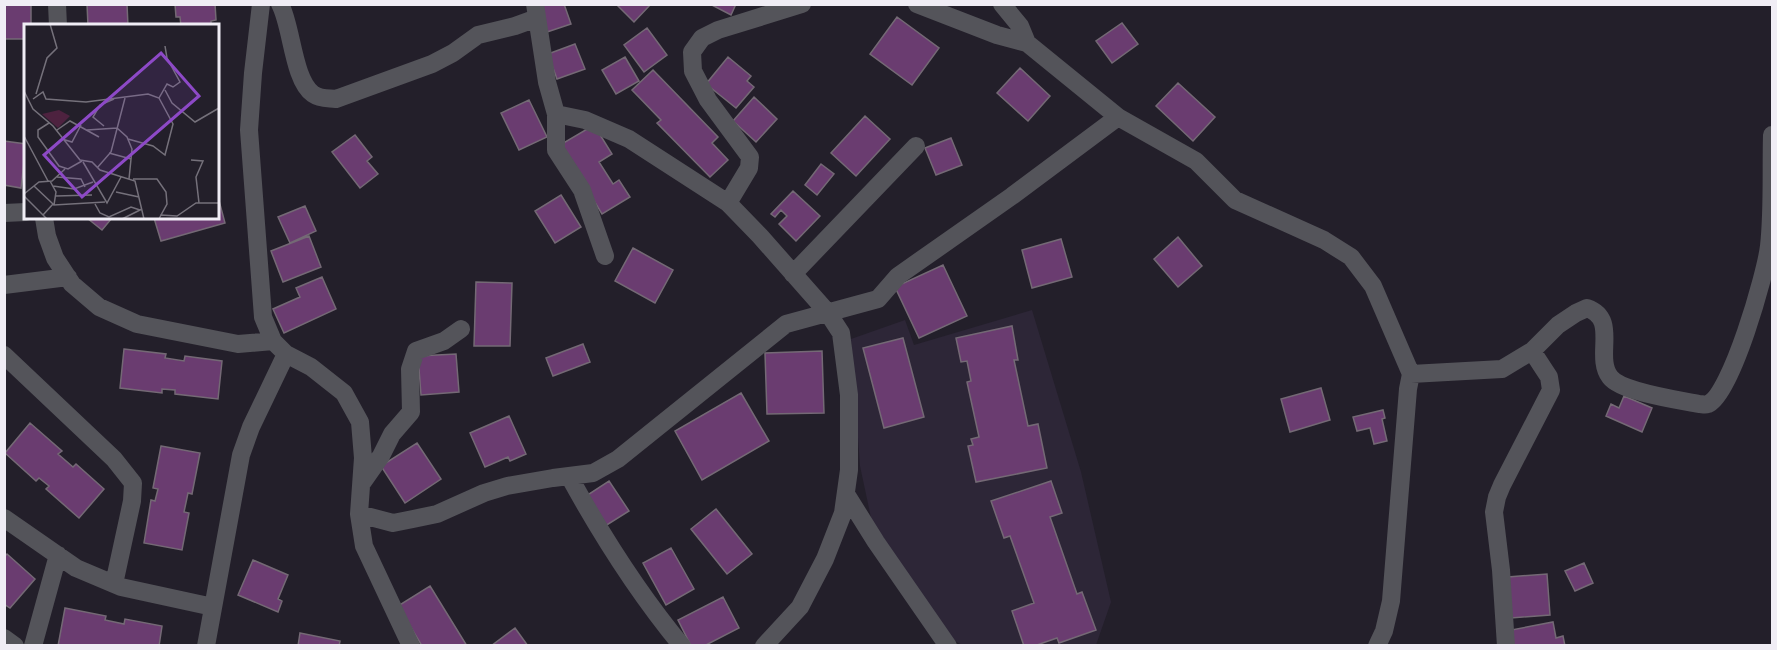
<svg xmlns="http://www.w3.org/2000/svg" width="1777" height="650" font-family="'Crimson Pro',serif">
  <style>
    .built { fill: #2d2637 }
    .building { fill: #6a3c70; stroke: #746975; stroke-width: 1.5 }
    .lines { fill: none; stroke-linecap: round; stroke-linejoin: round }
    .minor { stroke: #54545a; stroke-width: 18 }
    .inset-road { fill: none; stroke: #75717b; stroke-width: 1.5 }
    .view { fill: #8d49c7; fill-opacity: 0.15; stroke: #8d49c7; stroke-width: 3 }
    .inset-edge { fill: none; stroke: #f0edf5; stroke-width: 3 }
  </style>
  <rect width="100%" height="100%" fill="#231f2a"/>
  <path class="built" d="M1032,310L1081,472L1111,602L1096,645L964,646L955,641L873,527L860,466L851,339L905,320L914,345Z"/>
  <path class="building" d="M4,4H31V26H26V39H4Z
    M87,4H127L128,26H88Z
    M175,4H215L216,20L211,21V26H181L180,17H176Z
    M538,4H564L571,24L547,32Z
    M616,4H651L634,22Z
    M710,4H736L731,15Z
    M897,17L939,48L912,85L870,54Z
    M1122,23L1138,44L1112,63L1096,41Z
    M647,28L667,55L644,72L624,45Z
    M575,44L585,69L557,79L548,54Z
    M625,57L639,81L616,94L602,70Z
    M728,57L751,76L747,81L754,87L736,108L706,84Z
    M1020,68L1050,96L1028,121L997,93Z
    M653,70L718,137L712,143L728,160L710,177L657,123L661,120L632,90Z
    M1178,83L1215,117L1193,141L1156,106Z
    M754,97L777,119L756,142L733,121Z
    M529,100L547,137L519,150L501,113Z
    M865,116L890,139L856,176L831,153Z
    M594,125L612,154L599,162L613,184L619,180L630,197L602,214L560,145Z
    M355,135L372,157L367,161L378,174L360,188L332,152Z
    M951,138L962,165L936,175L925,148Z
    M4,141L26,144L21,188L4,185Z
    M821,164L834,174L817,195L805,185Z
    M793,191L820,216L796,241L779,224L787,216L781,210L775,217L771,214Z
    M561,195L581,227L555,243L535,211Z
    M218,197L225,223L161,241L154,218H218Z
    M305,206L316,231L290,243L278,217Z
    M87,218H112L102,230Z
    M309,236L321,267L283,282L271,251Z
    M1178,237L1202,266L1178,287L1154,259Z
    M1061,239L1072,277L1032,288L1022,250Z
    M633,248L673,270L655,303L615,281Z
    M943,265L967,316L919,338L895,287Z
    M322,277L336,309L284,333L273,309L300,297L296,288Z
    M476,282L512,283L510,346H474Z
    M1012,326L1018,360H1014L1028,426L1038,424L1047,468L976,482L968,446L973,445L971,439L979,437L967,382L971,381L967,361L961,362L956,338Z
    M903,338L924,417L884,428L863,348Z
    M583,344L590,362L553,376L546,358Z
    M124,349L166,354L165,358L184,361L185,356L222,361L218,399L175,394V390L162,389V393L120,388Z
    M822,351L824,413L767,414L765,353Z
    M456,354L459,392L421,395L418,356Z
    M1321,388L1330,420L1290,432L1281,399Z
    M741,393L769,441L702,480L675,431Z
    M1624,396L1652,408L1642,432L1606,416L1611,404L1619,408Z
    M1383,410L1385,418L1382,419L1387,441L1374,444L1370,428L1357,431L1353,417Z
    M509,416L526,454L510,461L508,457L485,467L470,433Z
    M30,423L62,451L58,454L73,467L76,464L104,489L79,518L46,489L49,486L39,478L36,481L5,453Z
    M417,443L441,479L405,503L381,466Z
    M161,446L200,453L192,494L188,493L184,512L189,513L182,550L144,543L151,500L155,501L158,489L153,488Z
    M609,481L629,511L602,528L583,498Z
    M1051,481L1062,513L1050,517L1077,594L1082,592L1096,630L1059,643L1057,638L1034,646H1024L1012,611L1034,603L1010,536L1004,538L991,501Z
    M716,509L752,554L727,574L691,529Z
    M671,548L694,589L666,605L643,563Z
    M7,554L35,579L10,608L4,604V557Z
    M253,560L288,575L278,599L282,601L278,612L238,595Z
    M1584,563L1593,583L1575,591L1565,571Z
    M1547,574L1550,615L1511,618L1508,577Z
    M430,586L467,646H422L398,606Z
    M723,597L739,628L704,646H691L678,620Z
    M65,608L106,616L105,620L124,624L125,619L162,626L159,646H58Z
    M1553,622L1556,638L1563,636L1565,646H1509L1506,631Z
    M515,628L528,646H491Z
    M300,633L340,641L339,646H298Z"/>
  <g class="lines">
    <path class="minor" d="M57,4L58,26
      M261,4L253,73L249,130L263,317L273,341L286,354L311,367L344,393L360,422L363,458L359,514L364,546L411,646
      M280,4C292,26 293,80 313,94C320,99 328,98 336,99L432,64L453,53L478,35L515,26L537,18
      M535,4L547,82L556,114V150L582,190L605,256
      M917,4L997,35L1027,43L1118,117L1196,161L1235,200L1324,240L1351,257L1373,286L1411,374L1408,389L1391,601L1384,631L1377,646
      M1002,4L1020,26L1027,43
      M556,114L585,120L629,139L728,203L760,236L828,313L841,333L849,395V470L843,513L825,559L800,607L764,646
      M728,203L749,168L750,157L708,100L693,71L692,52L702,38L718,30L802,4
      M4,213L26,212
      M44,218L47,236L55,258L72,284L99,307L137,324L238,344L273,341
      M793,274L916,146
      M4,285L68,277
      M4,355L114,459L133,483L132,501L114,584
      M1411,374L1502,369L1532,351L1558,325L1576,313L1587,308C1619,319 1594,356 1610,377C1621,392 1679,400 1699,404C1702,404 1705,405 1708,404C1731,395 1766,273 1769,246C1773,210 1771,172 1772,135
      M569,476C602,536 638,593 682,646
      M362,483L381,456L392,434L411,412L410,369L416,351L444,341L461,329
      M846,494L876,542L948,646
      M359,514L393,523L413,519L437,514L484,493L507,486L553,478L593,473L618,459L786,324L878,299L898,276L1012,196L1118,117
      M4,518L76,568L121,587L213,607
      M4,638L15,646
      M33,646L58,555
      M206,646L241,455L251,427L286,354
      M1506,646L1501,570L1494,512L1497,497L1502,485L1551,390L1549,377L1532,351"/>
  </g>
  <g transform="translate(24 24)">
    <rect width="195" height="195" fill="#231f2a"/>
    <path d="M35,86L46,92L34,104L18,90Z" fill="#4d223f"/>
    <path class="inset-road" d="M141,66L148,79L171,98L195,84M0,67L9,85L29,102L56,136L68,138L76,146L111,157L120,195M12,70L23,34L33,24L26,0M135,74L143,60L149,63L156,58L143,34L141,22M9,75L19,68L22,75L62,78L124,70L135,74L149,100L141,131L129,122L104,115M25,99L14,106V113L35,142L44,145L58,137M80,102L69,93L76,81L90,75M33,106L46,97L75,113M63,106L93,104L103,113L108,125L105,155M0,112L24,157M38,115L48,118L57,101M85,129L107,135M167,136L179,137L172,153L175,179M59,138L83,179L97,153M73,144L87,128L101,74M33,153L57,155L61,163M109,155H133L142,168L143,180L137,191M26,157L32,168L30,181L81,178M10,162L29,180L19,191M29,162L50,165L69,158M92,168L115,173M0,170L15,158L28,157L41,145M0,172L23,195M32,172L68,171M71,180L76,189L85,193L107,183L116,186M35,195H63M98,195L118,185M135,195L137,191L153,192L172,179H195"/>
    <path class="view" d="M137,29L175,72L58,173L20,131Z"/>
    <rect width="195" height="195" class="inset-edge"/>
  </g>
  <rect width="1777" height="650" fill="none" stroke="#f0edf5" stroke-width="12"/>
</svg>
